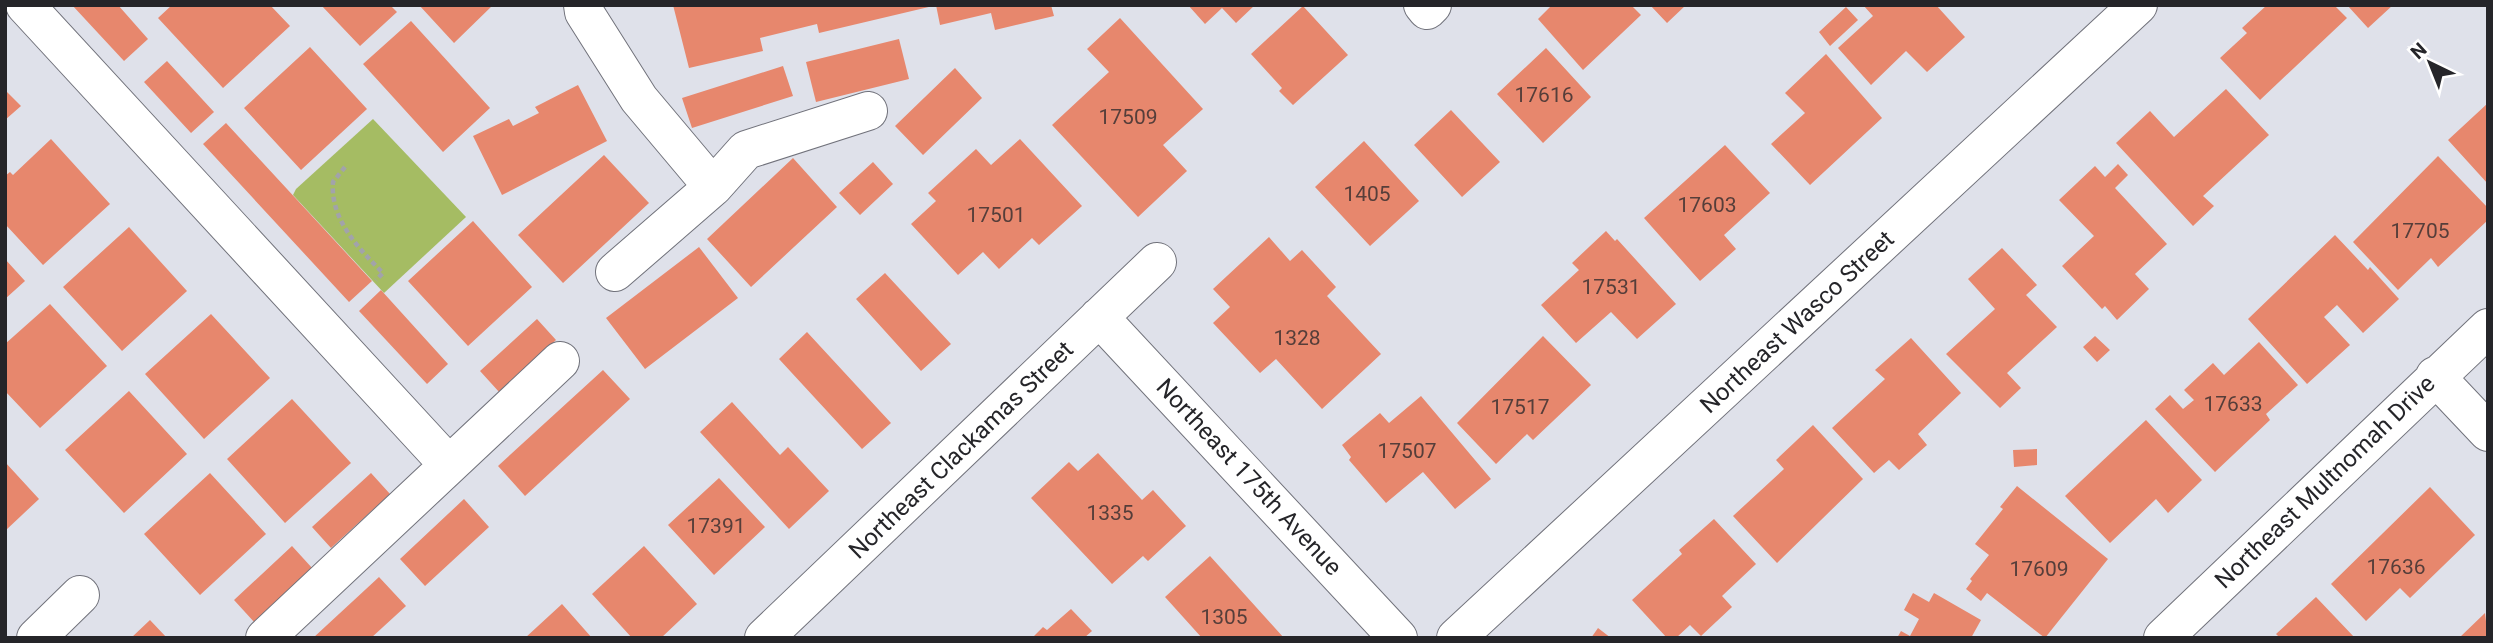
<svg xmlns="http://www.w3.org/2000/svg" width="2493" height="643" font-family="Roboto,sans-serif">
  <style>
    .green { fill: #a5bc63 }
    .building { fill: #e7876d }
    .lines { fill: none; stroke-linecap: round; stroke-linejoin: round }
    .minor-casing { stroke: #71727b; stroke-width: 40 }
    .path { stroke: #a2a3aa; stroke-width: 4.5; stroke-dasharray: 5 3.5; stroke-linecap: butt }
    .minor { stroke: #fff; stroke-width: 38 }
    .labels { text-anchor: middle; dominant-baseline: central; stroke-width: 5; stroke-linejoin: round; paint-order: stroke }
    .number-label { font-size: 21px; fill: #563e3a }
    .street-label { font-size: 24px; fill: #252529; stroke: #fff }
  </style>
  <rect width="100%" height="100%" fill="#dfe1ea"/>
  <path class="green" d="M373,119L466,217L384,293L293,195L296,189Z"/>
  <path class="building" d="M72,5H118L148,39L124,61Z
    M172,5H270L290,26L223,88L158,18Z
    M321,5H390L397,12L360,46Z
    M419,5H493L454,43Z
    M673,5H933V6L819,33L817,24L760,38L763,51L689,68Z
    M936,5H1051L1054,16L995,30L991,13L940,25Z
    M1188,5H1255L1236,23L1222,8L1205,24Z
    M1552,5H1631L1641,15L1583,70L1538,19Z
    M1650,5H1686L1667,23Z
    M1863,5H1936L1965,37L1927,72L1906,51L1871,85L1838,48L1873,16Z
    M2267,5H2334L2347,18L2260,100L2220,58L2247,33L2242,28Z
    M2347,5H2393L2368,28Z
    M1303,6L1348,55L1293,105L1279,91L1282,88L1251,54Z
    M1846,7L1858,20L1830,46L1819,32Z
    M1120,18L1203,109L1163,145L1187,171L1138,217L1052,125L1109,72L1087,49Z
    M411,21L490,108L443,152L363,64Z
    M899,39L909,79L816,102L806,62Z
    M310,47L367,109L301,170L244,108Z
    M1546,48L1591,97L1543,143L1497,94Z
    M1826,54L1882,118L1810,185L1771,144L1805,113L1785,93Z
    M167,61L214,112L191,133L144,82Z
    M783,66L793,96L692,128L682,98Z
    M955,68L982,98L923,155L895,126Z
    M578,85L607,141L502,195L473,136L509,119L513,126L539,113L535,107Z
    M2226,89L2269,135L2203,196L2214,206L2193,226L2116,143L2150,111L2174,137Z
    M5,90L21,106L5,120Z
    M2488,103V184L2448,140Z
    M1451,110L1500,162L1462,197L1414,145Z
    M226,123L372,281L349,302L203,144Z
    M51,139L110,204L43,265L5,224V176L10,172L13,175Z
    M1020,139L1082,206L1039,245L1032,238L999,269L983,252L958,275L911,224L936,201L928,193L976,149L991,165Z
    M1364,141L1419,201L1370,246L1315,187Z
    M1725,145L1770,193L1724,235L1736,249L1700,281L1644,218Z
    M604,155L649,203L563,283L518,235Z
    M2438,156L2488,208V220L2438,267L2431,258L2398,290L2353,242Z
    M793,158L837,207L751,287L707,239Z
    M873,162L893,184L860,215L839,193Z
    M2118,164L2128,175L2115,188L2167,244L2135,274L2149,289L2117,320L2105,306L2102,309L2062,266L2094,236L2059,200L2095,166L2105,177Z
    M473,221L532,287L468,346L408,281Z
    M129,227L187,291L122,351L63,287Z
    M1606,231L1615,241L1617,239L1676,304L1637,339L1611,312L1576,343L1541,305L1579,270L1572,263Z
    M2335,235L2368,270L2370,267L2399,299L2363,333L2337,305L2324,317L2350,345L2307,384L2248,319Z
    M1269,237L1290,261L1302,250L1336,287L1327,296L1381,354L1322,409L1276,359L1260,373L1213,323L1230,307L1213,289Z
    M699,247L738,298L645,369L606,318Z
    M2002,248L2037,285L2026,295L2057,327L2007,373L2021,388L2000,408L1946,354L1995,309L1968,279Z
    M5,259L25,281L5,299Z
    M885,273L951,344L921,371L856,299Z
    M381,290L448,364L427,384L359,311Z
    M50,304L107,366L40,428L5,391V344Z
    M211,314L270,378L204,439L145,374Z
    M537,319L556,340L500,393L480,371Z
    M807,332L891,423L862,449L779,359Z
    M1543,336L1591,385L1533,440L1527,434L1496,464L1457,423Z
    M2095,336L2110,350L2097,362L2083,347Z
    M1911,338L1961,393L1918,434L1927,445L1899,470L1889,460L1874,473L1832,428L1885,379L1875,370Z
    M2259,342L2298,385L2266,414L2270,420L2215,472L2155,409L2170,395L2183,409L2194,400L2184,390L2213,363L2224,375Z
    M603,370L630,399L525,496L498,466Z
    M129,391L187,454L124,513L65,450Z
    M1421,396L1491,479L1455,509L1423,472L1386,503L1349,460L1351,457L1342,445L1380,413L1389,423Z
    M292,399L351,463L285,523L227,459Z
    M732,402L780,455L788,447L829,491L789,529L700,432Z
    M2146,420L2202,480L2168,513L2156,499L2110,543L2065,496Z
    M1813,425L1863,479L1777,563L1733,516L1784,469L1776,460Z
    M2037,449V465L2014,467L2013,450Z
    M1098,453L1142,500L1153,490L1186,526L1148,561L1143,556L1112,584L1031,498L1069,462L1078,471Z
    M5,462L39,499L5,531Z
    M210,473L266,534L200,595L144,534Z
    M371,473L390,494L331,548L312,527Z
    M719,478L765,527L714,575L668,525Z
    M2017,486L2108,559L2045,638L1987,593L1981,601L1966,589L1972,581L1970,579L1989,555L1975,544L2003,509L2000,507Z
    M2430,487L2475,535L2410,598L2400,588L2366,621L2331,584Z
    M464,499L489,527L425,586L400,559Z
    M1714,519L1756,564L1722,596L1732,607L1701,636L1690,625L1676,638H1667L1632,600L1682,554L1679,550Z
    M292,546L313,569L255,623L234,600Z
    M644,546L697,604L661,638H632L592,594Z
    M1210,556L1284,638H1202L1165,597Z
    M379,577L406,606L371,638H313Z
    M1913,593L1929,602L1934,593L1981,620L1971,638H1897L1901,631L1910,636L1919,619L1904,610Z
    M2316,597L2355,638H2280L2276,634Z
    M562,604L592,638H525Z
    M1071,609L1092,631L1084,638H1032L1043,627L1047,630Z
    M2485,613L2488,638H2459Z
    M150,620L167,638H131Z
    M1598,628L1611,638H1591Z"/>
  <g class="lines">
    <defs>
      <path id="minor" d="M25,5L448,464
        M583,5L584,12L639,99L713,187L615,272
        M1423,5L1427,10L1432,5
        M713,187L746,150L868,111
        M1099,317L1398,638
        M2435,376L2488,432
        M36,638L80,595
        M265,638L560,361
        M764,638L1157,262
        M1456,638L2138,5
        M2163,638L2488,328"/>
    </defs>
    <use href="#minor" class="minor-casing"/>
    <path class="path" d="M345,167L333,182C330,219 358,248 383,273L376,280"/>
    <use href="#minor" class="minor"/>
  </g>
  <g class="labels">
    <g class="number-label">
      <text x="1544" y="95">17616</text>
      <text x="1128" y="117">17509</text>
      <text x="1367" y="194">1405</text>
      <text x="1707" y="205">17603</text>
      <text x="996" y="215">17501</text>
      <text x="2420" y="231">17705</text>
      <text x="1611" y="287">17531</text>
      <text x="1297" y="338">1328</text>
      <text x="2233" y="404">17633</text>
      <text x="1520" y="407">17517</text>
      <text x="1407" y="451">17507</text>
      <text x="1110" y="513">1335</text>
      <text x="716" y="526">17391</text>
      <text x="2396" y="567">17636</text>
      <text x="2039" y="569">17609</text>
      <text x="1224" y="617">1305</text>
    </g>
    <g class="street-label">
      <text transform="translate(1797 322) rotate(-43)">Northeast Wasco Street</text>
      <text transform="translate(961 450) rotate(-44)">Northeast Clackamas Street</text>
      <text transform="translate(1249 477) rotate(47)">Northeast 175th Avenue</text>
      <text transform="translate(2325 482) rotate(-44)">Northeast Multnomah Drive</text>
    </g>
  </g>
  <rect width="2493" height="643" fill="none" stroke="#252529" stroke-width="14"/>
  <g transform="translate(2430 63) rotate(317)" stroke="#ffffff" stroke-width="5" paint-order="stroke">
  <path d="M0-5L12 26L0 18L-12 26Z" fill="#252529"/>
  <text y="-10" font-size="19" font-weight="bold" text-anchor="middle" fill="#252529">N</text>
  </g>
</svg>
